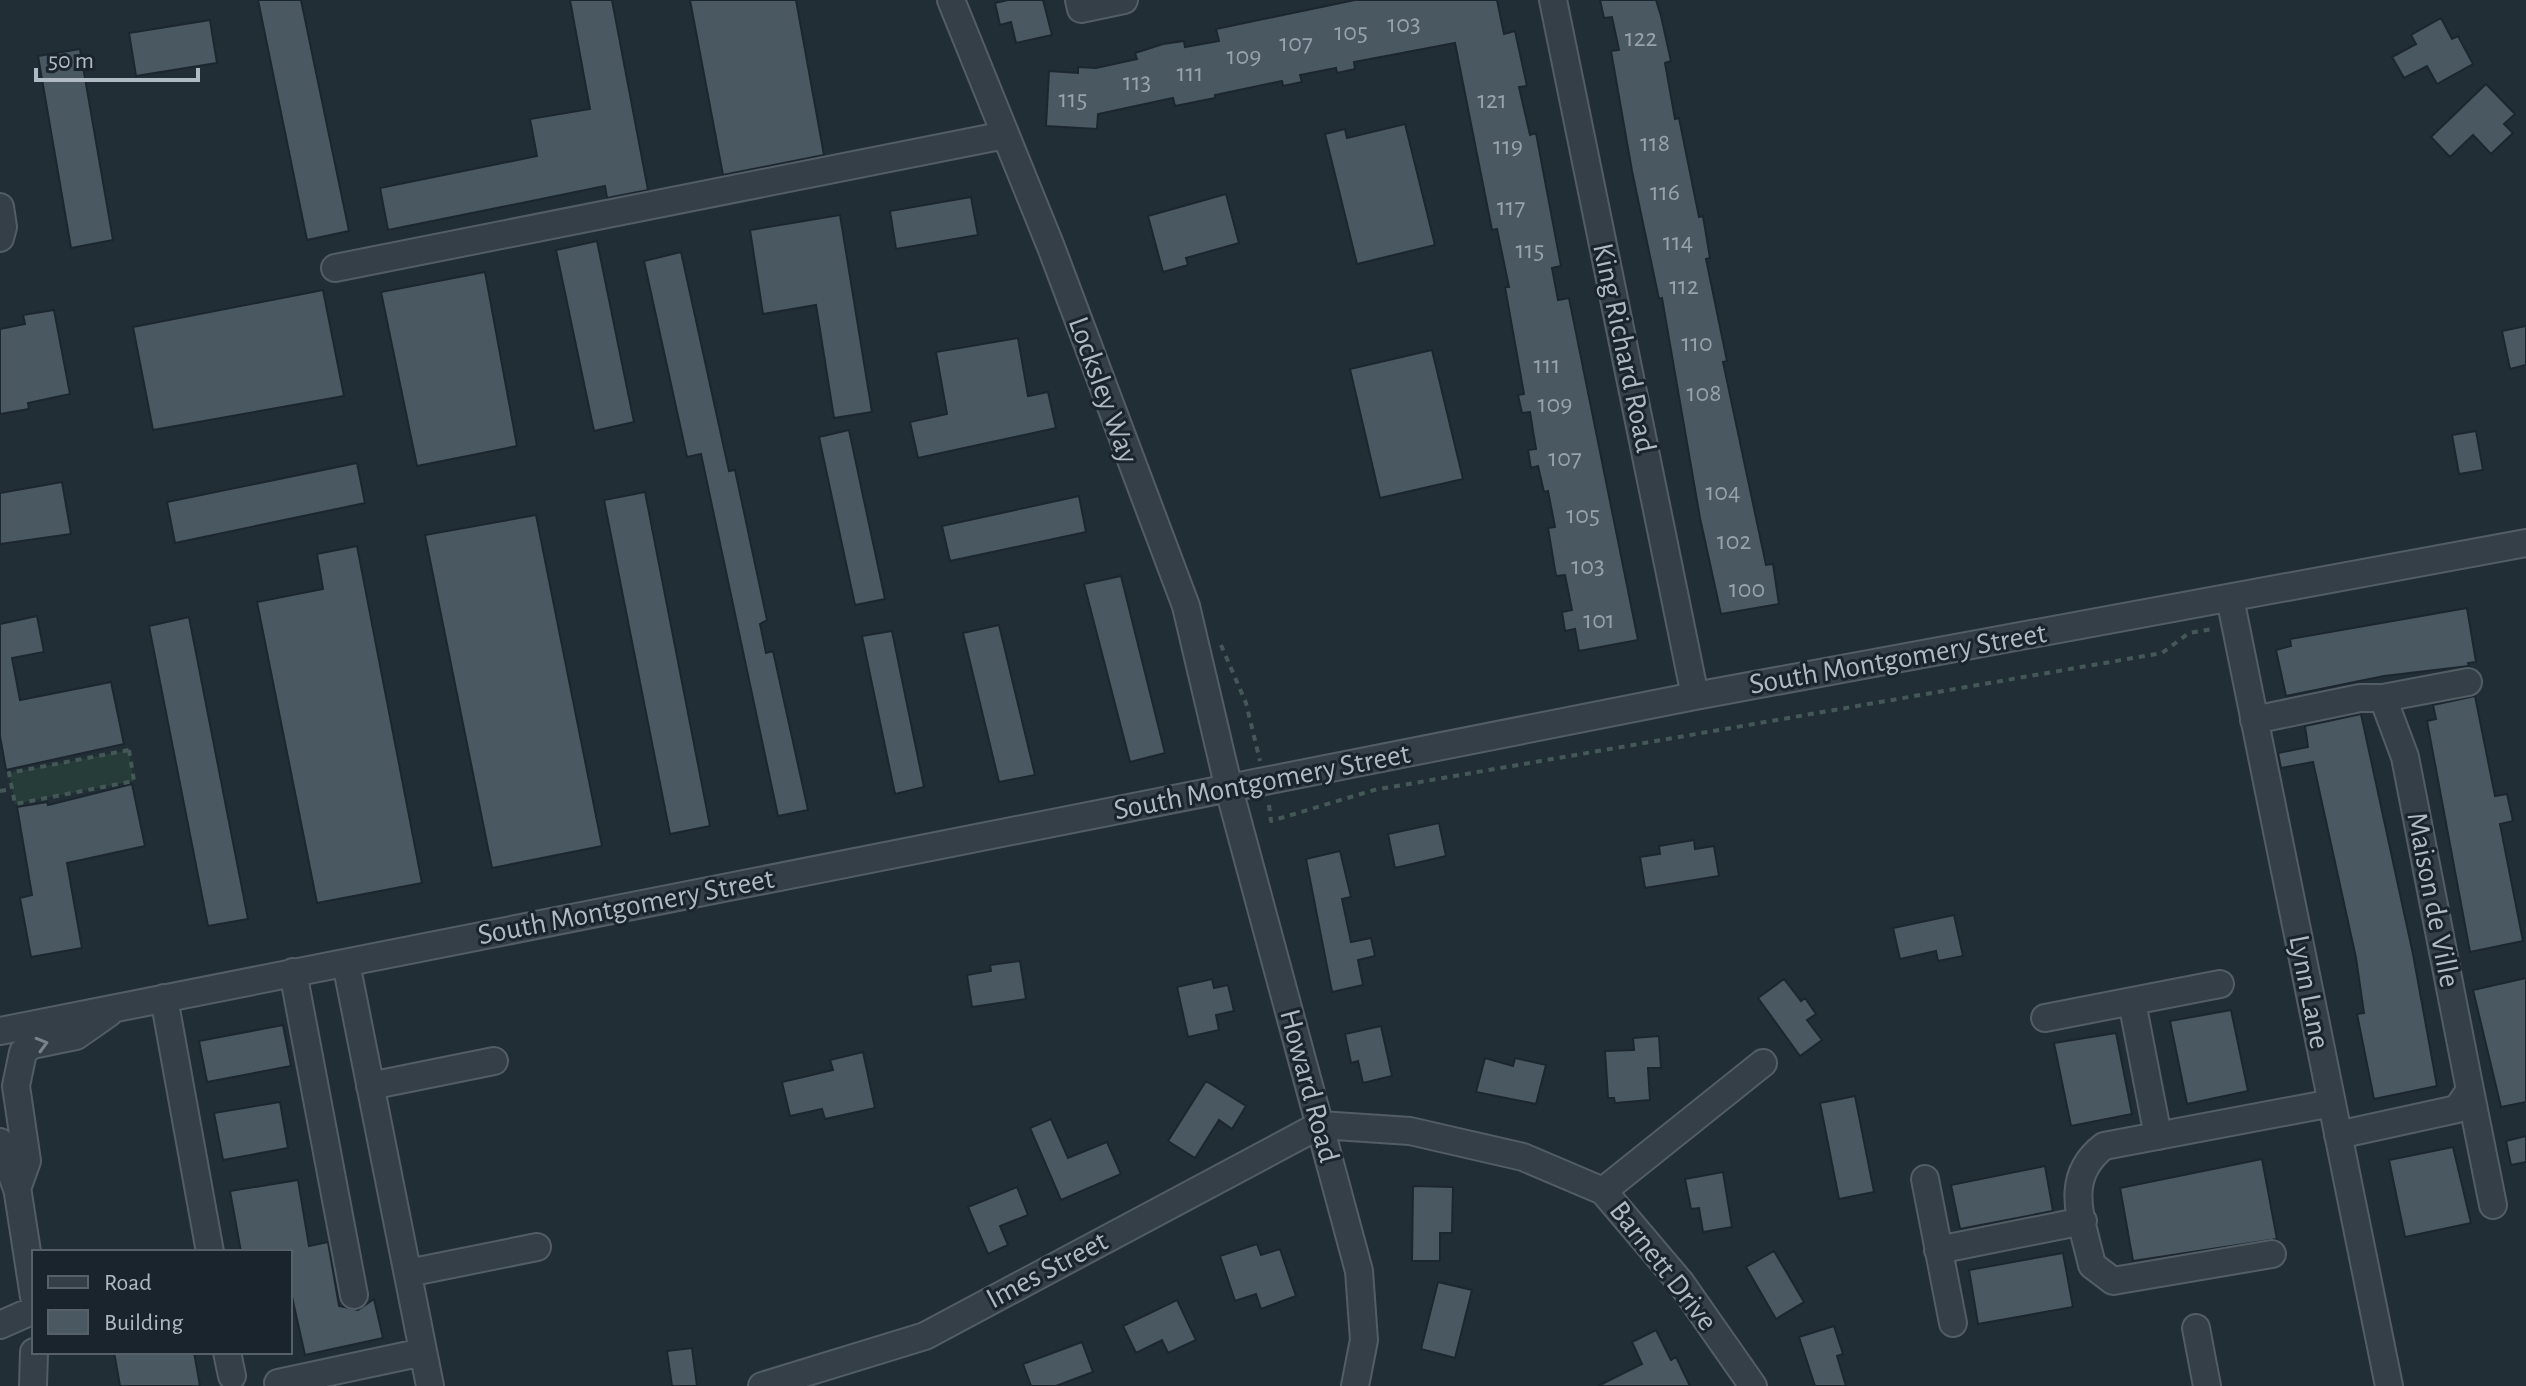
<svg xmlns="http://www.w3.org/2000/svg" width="2526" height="1386" font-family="'Alegreya Sans',sans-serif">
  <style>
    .green { fill: #263c39 }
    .building { fill: #4a5862; stroke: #1c262e; stroke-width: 2 }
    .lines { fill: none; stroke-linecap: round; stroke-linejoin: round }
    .minor-casing { stroke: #525d65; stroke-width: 30 }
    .path { stroke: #455858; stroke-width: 4; stroke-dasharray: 6 6; stroke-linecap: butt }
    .minor { stroke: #353f47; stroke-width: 26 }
    .oneway { stroke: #78838c }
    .labels { text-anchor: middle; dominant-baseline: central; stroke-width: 6; stroke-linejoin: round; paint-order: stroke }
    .number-label { font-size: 26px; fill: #96a2ac }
    .street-label { font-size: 30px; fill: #afbac4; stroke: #1a242c }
  </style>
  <rect width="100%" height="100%" fill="#222e36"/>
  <path class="green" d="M129,750L134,781L15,804L9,773Z"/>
  <path class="building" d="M258,0H301L349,231L307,240Z
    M570,0H612L648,190L607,198L605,186L388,230L380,188L537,156L530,119L590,109Z
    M690,0H796L824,155L723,175Z
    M1008,0H1043L1052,35L1016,43L1011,22L1000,25L995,3Z
    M1355,0H1497L1504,34L1515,31L1527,86L1519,87L1530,135L1536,133L1561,266L1552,268L1558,300L1569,298L1638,640L1579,651L1575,629L1565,631L1562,612L1572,610L1565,575L1556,576L1548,528L1555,527L1548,491L1544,492L1538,466L1531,468L1528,450L1536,449L1530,412L1522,413L1518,395L1524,394L1505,287H1509L1497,229L1492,230L1455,43L1354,62L1355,69L1337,73L1336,68L1300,75L1302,82L1283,86L1282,81L1215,95V98L1175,106L1173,98L1098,114L1097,129L1046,126L1049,71L1078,73V67L1096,68L1137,59L1135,53L1163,44L1184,41L1185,47L1219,41L1216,29Z
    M1600,0H1656L1661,16L1671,61L1665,63L1675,119L1679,118L1699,217L1703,216L1710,258L1706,259L1727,361L1723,362L1766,565L1773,564L1779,604L1721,614L1700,518L1662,298L1659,299L1632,171L1611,51L1619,50L1612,17L1604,18Z
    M2441,18L2452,39L2458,36L2473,64L2437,84L2427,66L2404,78L2392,57L2416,44L2411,35Z
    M210,20L217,63L136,76L129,33Z
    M80,49L113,240L71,248L38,56Z
    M2486,84L2515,114L2504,124L2513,133L2491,154L2473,135L2450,157L2431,137Z
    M1405,124L1435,245L1357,264L1325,134L1345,129L1347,138Z
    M1226,194L1239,243L1186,258L1188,265L1163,272L1148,216Z
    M971,197L978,235L896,249L890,211Z
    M840,215L872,412L834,418L816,305L763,314L750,230Z
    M597,241L634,422L594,431L556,250Z
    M681,252L729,471L735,470L767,620L760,624L766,653L773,651L808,810L778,816L701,454L687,457L644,261Z
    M485,272L517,446L417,466L381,292Z
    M323,290L344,396L153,430L133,327Z
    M54,310L70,394L28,403L29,409L0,414V329L25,324L23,315Z
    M2526,326V365L2510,369L2502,331Z
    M1018,338L1028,396L1048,392L1056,428L918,458L910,422L947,414L936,352Z
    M1432,350L1463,479L1380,498L1350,369Z
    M849,430L885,599L855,605L819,437Z
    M2476,431L2483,470L2459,474L2452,435Z
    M357,463L365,503L175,543L167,502Z
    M62,482L71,534L0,544V493Z
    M645,492L710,826L670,834L604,500Z
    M1079,496L1086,532L950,561L942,526Z
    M536,515L602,846L492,868L425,535Z
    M357,546L422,883L317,903L257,602L323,589L317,554Z
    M1121,576L1165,753L1130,762L1084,584Z
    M2467,608L2476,662L2468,663L2469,666L2384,676L2286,696L2276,650L2291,646L2290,639Z
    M37,616L44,652L12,658L20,700L111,682L124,744L6,770L0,736V624Z
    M189,617L248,919L208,926L149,626Z
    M999,625L1035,775L999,782L963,633Z
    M892,631L924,787L895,794L862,636Z
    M2475,696L2495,796L2507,794L2513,821L2500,824L2523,941L2470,952L2427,721L2436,719L2433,705Z
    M2361,714L2413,954L2437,1086L2374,1099L2357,1014L2364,1013L2356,958L2313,762L2281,768L2278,753L2308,747L2305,726Z
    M132,784L145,846L67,863L82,948L31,957L20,898L32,895L17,807L47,802L48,805Z
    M1439,823L1446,856L1395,868L1388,834Z
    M1694,840L1695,849L1714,846L1719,876L1645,888L1640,857L1660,854L1659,846Z
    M1340,851L1351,897L1342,899L1351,942L1371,938L1375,956L1358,960L1363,985L1332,992L1306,859Z
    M1954,915L1963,956L1938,961L1936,951L1900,959L1893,928Z
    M1020,961L1026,999L972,1007L967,975L991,971L990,965Z
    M2526,978V1102L2501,1107L2473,990Z
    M1212,979L1214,988L1228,985L1234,1011L1216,1015L1219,1030L1188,1037L1177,987Z
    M1784,979L1801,1001L1805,998L1816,1014L1807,1020L1822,1040L1800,1056L1758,998Z
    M2231,1010L2248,1091L2187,1104L2170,1021Z
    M283,1025L291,1066L207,1082L199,1041Z
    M1381,1026L1392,1076L1363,1083L1358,1061L1351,1063L1345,1034Z
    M2116,1033L2132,1114L2071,1126L2054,1043Z
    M1659,1036L1661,1068H1648L1650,1100L1615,1103L1614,1098H1608L1605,1051L1634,1050L1633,1038Z
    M863,1052L875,1108L825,1119L822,1109L790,1116L782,1082L833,1070L830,1060Z
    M1485,1058L1513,1066L1515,1058L1546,1065L1536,1104L1476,1092Z
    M1206,1081L1246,1106L1232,1129L1219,1120L1195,1158L1168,1141Z
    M1855,1096L1874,1192L1839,1199L1820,1103Z
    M280,1102L288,1148L223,1160L214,1113Z
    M1051,1119L1068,1158L1107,1142L1121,1174L1061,1200L1030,1128Z
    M2526,1136V1162L2511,1165L2506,1141Z
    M2453,1147L2471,1223L2405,1237L2389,1160Z
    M2262,1159L2277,1239L2133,1261L2120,1188Z
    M2045,1166L2053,1211L1960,1229L1951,1185Z
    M1723,1172L1732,1227L1703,1232L1699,1208L1691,1209L1685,1179Z
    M298,1180L309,1246L328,1242L339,1306L358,1310L374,1299L383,1338L305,1355L290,1288V1252H241L230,1191Z
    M1413,1186L1453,1187L1452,1233H1440V1261H1412Z
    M1017,1187L1028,1215L1000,1226L1008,1245L988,1254L968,1207Z
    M1257,1244L1261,1255L1280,1249L1296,1296L1261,1309L1256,1294L1235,1301L1220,1256Z
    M1774,1251L1804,1302L1776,1319L1746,1267Z
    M2063,1253L2073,1307L1978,1324L1969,1270Z
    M1438,1282L1472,1290L1455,1358L1421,1349Z
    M1177,1300L1196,1340L1168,1353L1162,1340L1136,1353L1123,1326Z
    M1834,1326L1843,1354L1837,1356L1846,1386H1815L1799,1337Z
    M1656,1330L1671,1360L1676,1357L1690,1386H1598L1642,1364L1632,1342Z
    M1082,1342L1093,1372L1056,1386H1031L1023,1364Z
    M692,1348L697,1386H672L667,1351Z
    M114,1352H194L200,1386H120Z"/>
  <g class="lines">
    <defs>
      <path id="minor" d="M951,0L1051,247L1186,606L1229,789L1359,1271L1364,1340L1355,1386
        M1079,0L1081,9L1124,0
        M1553,0L1695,696
        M0,207L3,227L0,238
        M335,268L1005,135
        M2230,598L2389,1386
        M2383,698L2468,682
        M2254,720L2360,698H2383L2405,757L2470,1090L2457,1109L2338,1135
        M346,963L430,1386
        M293,972L354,1295
        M164,998L210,1252
        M2132,1002L2158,1136
        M2045,1018L2220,984
        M0,1031L1695,696L2526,543
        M370,1086L494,1061
        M2470,1090L2493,1205
        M0,1142L17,1189
        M15,1174L34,1297
        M1925,1179L1953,1323
        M17,1189L27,1161L16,1086L23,1052L32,1045L76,1036L109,1013
        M1603,1191L1763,1063
        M1938,1250L2083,1221
        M2272,1254L2113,1281L2092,1265C2082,1220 2062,1178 2104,1146L2332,1103
        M408,1273L537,1247
        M0,1325L34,1310
        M2196,1328L2207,1386
        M227,1352L232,1376
        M278,1383L423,1352
        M33,1386L34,1352
        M762,1386L925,1336L1320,1125L1410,1131L1523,1157L1603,1191L1681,1283L1753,1386"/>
    </defs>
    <use href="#minor" class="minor-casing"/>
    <path class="path" d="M1221,645L1246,703L1260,761
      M129,750L134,781L15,804L9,773Z
      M0,791L12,789
      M1269,805L1271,821L1374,790L2162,653L2189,633L2212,629"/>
    <use href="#minor" class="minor"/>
  </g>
  <defs><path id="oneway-chevron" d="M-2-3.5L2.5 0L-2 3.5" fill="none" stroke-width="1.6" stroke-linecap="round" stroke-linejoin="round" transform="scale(2)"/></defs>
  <use class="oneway" href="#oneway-chevron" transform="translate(42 1044) rotate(-16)"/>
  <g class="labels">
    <g class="number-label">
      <text x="1404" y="24">103</text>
      <text x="1351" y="32">105</text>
      <text x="1641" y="38">122</text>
      <text x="1296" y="43">107</text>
      <text x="1244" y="56">109</text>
      <text x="1190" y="73">111</text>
      <text x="1137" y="82">113</text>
      <text x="1073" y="99">115</text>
      <text x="1492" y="100">121</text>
      <text x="1655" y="143">118</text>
      <text x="1508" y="146">119</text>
      <text x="1665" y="192">116</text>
      <text x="1511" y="207">117</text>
      <text x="1678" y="242">114</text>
      <text x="1530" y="250">115</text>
      <text x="1684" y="286">112</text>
      <text x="1697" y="343">110</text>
      <text x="1547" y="365">111</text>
      <text x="1704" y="393">108</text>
      <text x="1555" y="404">109</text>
      <text x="1565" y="458">107</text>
      <text x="1723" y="492">104</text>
      <text x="1583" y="515">105</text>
      <text x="1734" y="541">102</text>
      <text x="1588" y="566">103</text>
      <text x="1747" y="589">100</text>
      <text x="1599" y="620">101</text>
    </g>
    <g class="street-label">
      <text transform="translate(1624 348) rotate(78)">King Richard Road</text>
      <text transform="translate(1103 390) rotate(70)">Locksley Way</text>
      <text transform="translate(1898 659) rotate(-10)">South Montgomery Street</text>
      <text transform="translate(1262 782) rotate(-11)">South Montgomery Street</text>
      <text transform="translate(2433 900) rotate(79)">Maison de Ville</text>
      <text transform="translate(626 907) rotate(-11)">South Montgomery Street</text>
      <text transform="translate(2309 992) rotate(79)">Lynn Lane</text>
      <text transform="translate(1309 1086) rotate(75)">Howard Road</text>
      <text transform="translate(1663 1266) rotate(52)">Barnett Drive</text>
      <text transform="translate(1047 1270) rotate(-28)">Imes Street</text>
    </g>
  </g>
  <rect x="32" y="1250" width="260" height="104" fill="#1a242c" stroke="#566069" stroke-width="2"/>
  <rect x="48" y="1276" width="40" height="12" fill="#353f47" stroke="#566069" stroke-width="2"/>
  <text x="104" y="1290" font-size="24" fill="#afbac4">Road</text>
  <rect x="48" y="1310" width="40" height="24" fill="#4a5862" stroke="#566069" stroke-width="2"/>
  <text x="104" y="1330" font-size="24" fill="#afbac4">Building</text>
  <path d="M36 68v12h162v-12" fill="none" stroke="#afbac4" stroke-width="4"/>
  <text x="48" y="68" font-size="24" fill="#afbac4" stroke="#1a242c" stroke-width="6" paint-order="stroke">50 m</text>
</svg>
